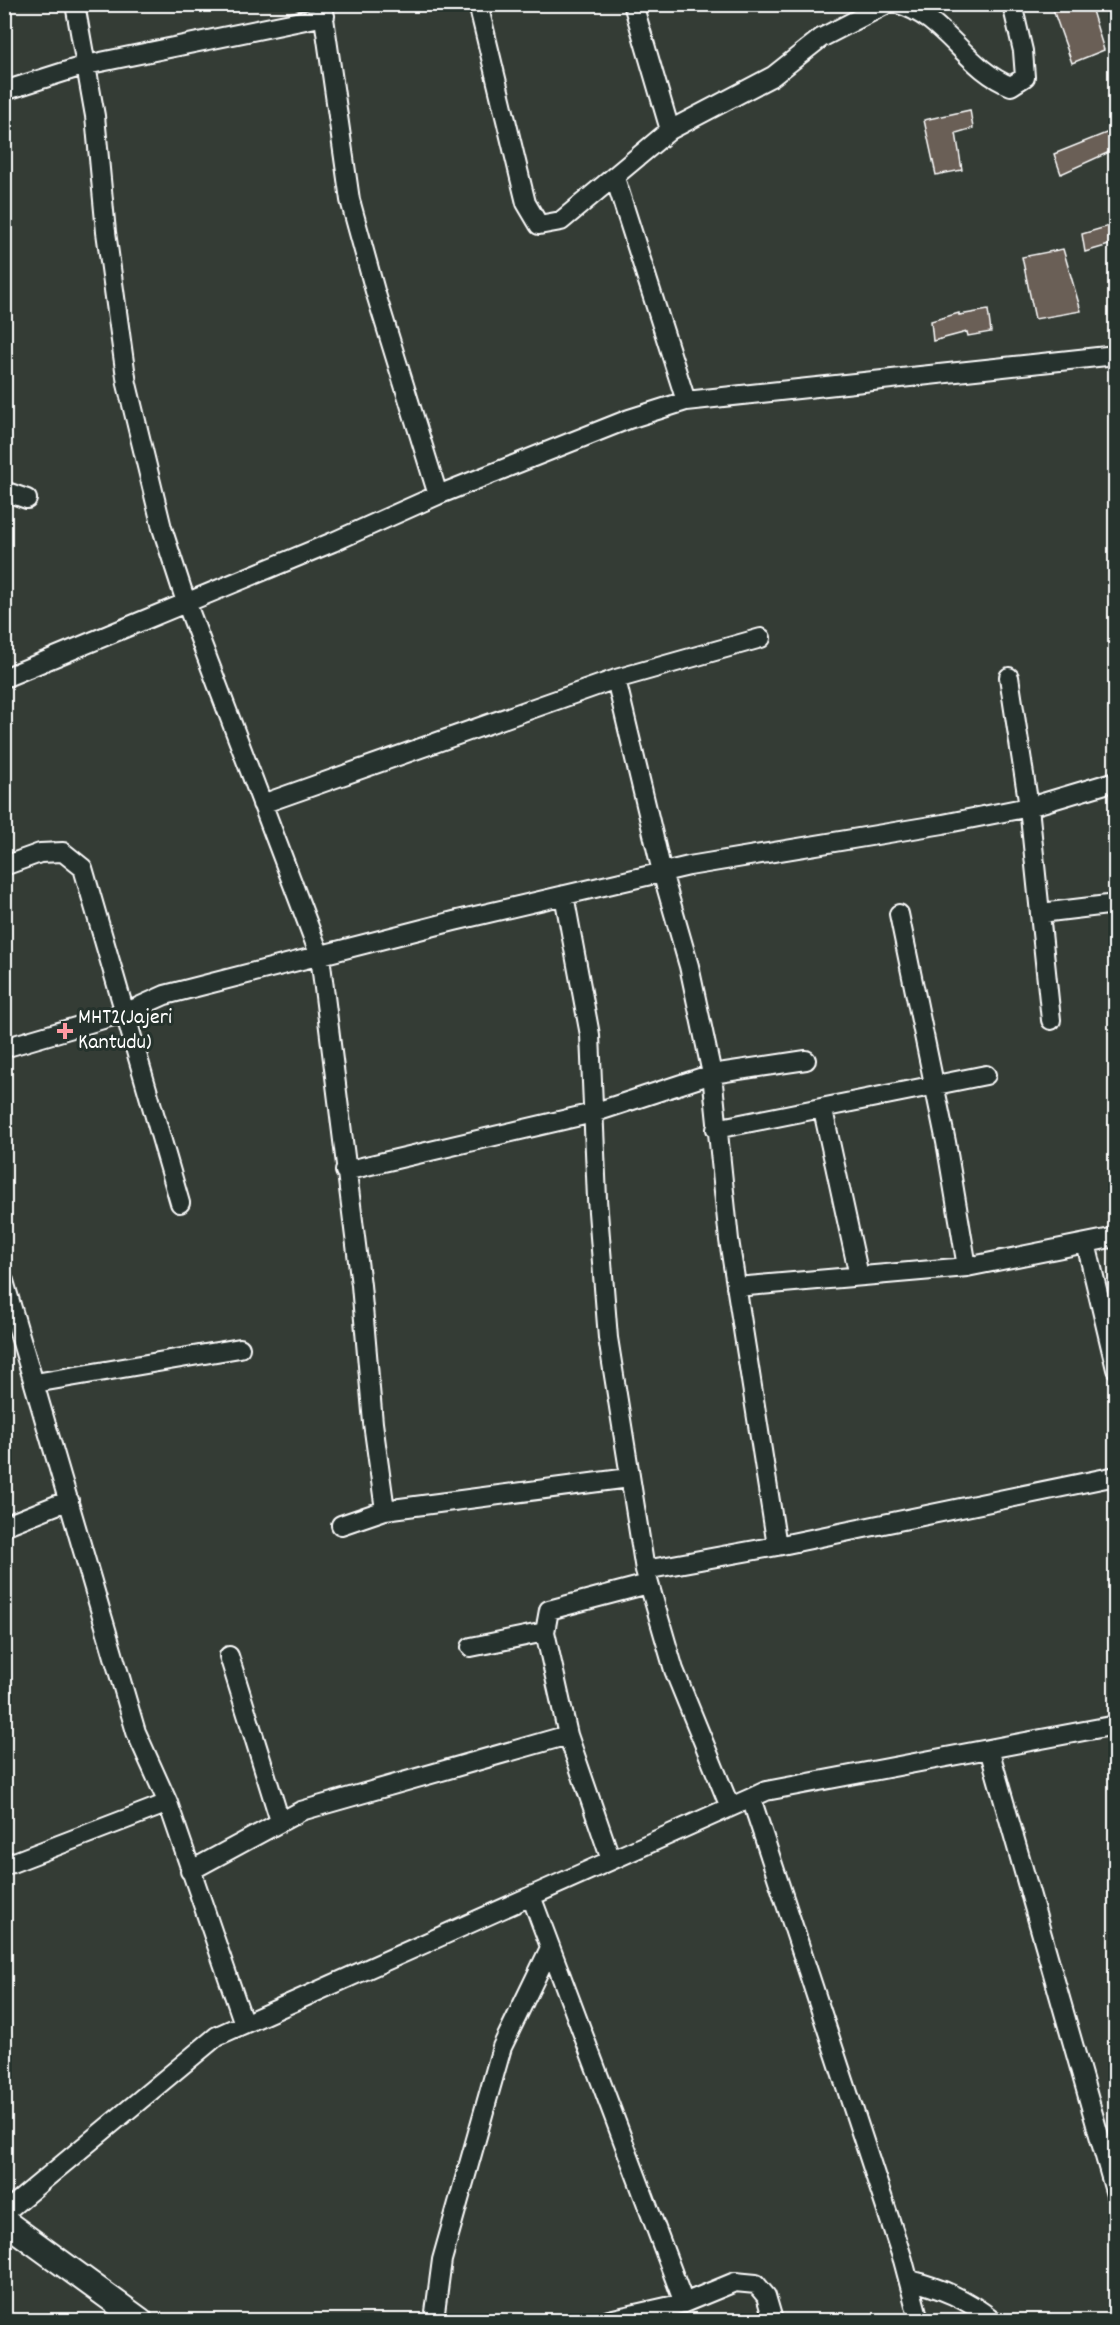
<svg xmlns="http://www.w3.org/2000/svg" width="1120" height="2325" font-family="Dekko,sans-serif">
  <style>
    .building { fill: #6a5f56; stroke: #fff; stroke-width: 1.5 }
    .lines { fill: none; stroke-linecap: round; stroke-linejoin: round }
    .minor-casing { stroke: #fff; stroke-width: 22 }
    .tertiary-casing { stroke: #fff; stroke-width: 28 }
    .minor { stroke: #26332d; stroke-width: 18 }
    .tertiary { stroke: #26332d; stroke-width: 24 }
    .poi-dot { fill: #ff9aa2; stroke: #26332d; stroke-width: 2 }
    .labels { text-anchor: middle; dominant-baseline: central; stroke-width: 6; stroke-linejoin: round; paint-order: stroke }
    .poi-label { font-size: 22px; fill: #fff; stroke: #26332d; text-anchor: start }
  </style>
  <rect width="100%" height="100%" fill="#343c35"/>
  <filter id="ink" filterUnits="userSpaceOnUse"><feTurbulence type="fractalNoise" baseFrequency=".0167" numOctaves="2"/><feDisplacementMap in="SourceGraphic" scale="12" xChannelSelector="R" yChannelSelector="G"/><feConvolveMatrix kernelMatrix="1 2 1 2 8 2 1 2 1" color-interpolation-filters="sRGB"/></filter>
  <g filter="url(#ink)">
    <path class="building" d="M1051,4H1090L1104,50L1072,63Z
      M970,110L973,128L956,133L962,170L936,175L924,120Z
      M1116,129V149L1061,174L1054,154Z
      M1116,224V243L1085,252L1082,234Z
      M1063,249L1081,311L1035,319L1022,257Z
      M988,310L991,332L968,336L967,332L933,341L931,321L959,313V315Z"/>
    <g class="lines">
      <defs>
        <path id="minor" d="M75,4L95,116L106,232L127,384L162,528L186,602L320,956L361,1285L373,1423L385,1510
          M322,4L350,200L375,291L438,495
          M478,4L526,203L539,225L561,221L670,130L773,76L821,38L887,4
          M633,4L670,130
          M898,4C944,16 967,70 1011,86L1025,77L1023,51L1012,4
          M4,91L86,65L325,16
          M615,178L686,401
          M4,491L27,499
          M1009,677L1029,807L1051,1020
          M4,678L333,542L438,495L629,419L686,401L1116,355
          M616,679L662,872L689,966L712,1074L729,1240L777,1546
          M262,804L616,679L761,638
          M4,866L40,853L63,852L83,868L180,1203
          M564,895L590,1035L597,1199L608,1338L645,1570L674,1670L730,1807
          M1041,913L1116,904
          M899,914L946,1142L967,1267
          M4,1048L127,1012L165,995L454,921L689,866L943,824L1029,807L1116,781
          M823,1110L859,1276
          M716,1129L986,1075
          M345,1171L593,1113L712,1074L806,1060
          M1086,1243L1116,1369
          M4,1281L136,1732L168,1803L244,2024
          M736,1287L967,1267L1116,1237
          M35,1383L240,1348
          M341,1525L385,1510L629,1478
          M4,1526L69,1500
          M645,1570L777,1546L1116,1476
          M471,1647L545,1632
          M229,1656L280,1821
          M989,1749L1116,2195
          M751,1798L903,2260L919,2320
          M611,1860L568,1735L545,1632L549,1610L648,1584
          M4,1866L168,1803
          M190,1871L301,1811L568,1735
          M531,1896L684,2303
          M4,2213L217,2036L751,1798L766,1791L1116,1725
          M909,2280C941,2288 967,2299 993,2320
          M434,2320L442,2260L502,2047L549,1950
          M609,2320L684,2303L735,2282L756,2284L766,2296L773,2320"/>
        <path id="tertiary" d="M4,2221L140,2320"/>
      </defs>
      <use href="#minor" class="minor-casing"/>
      <use href="#tertiary" class="tertiary-casing"/>
      <use href="#minor" class="minor"/>
      <use href="#tertiary" class="tertiary"/>
    </g>
  </g>
  <path class="poi-dot" d="M62 1022h6v6h6v6h-6v6h-6v-6h-6v-6h6z"/>
  <g class="labels">
    <g class="poi-label">
      <text x="78" y="1018">MHT2(Jajeri<tspan x="78" dy="25">Kantudu)</tspan></text>
    </g>
  </g>
  <rect width="1120" height="2325" fill="none" stroke="#26332d" stroke-width="24"/>
  <rect x="12" y="12" width="1096" height="2301" fill="none" stroke="#fff" stroke-width="2" filter="url(#ink)"/>
</svg>
